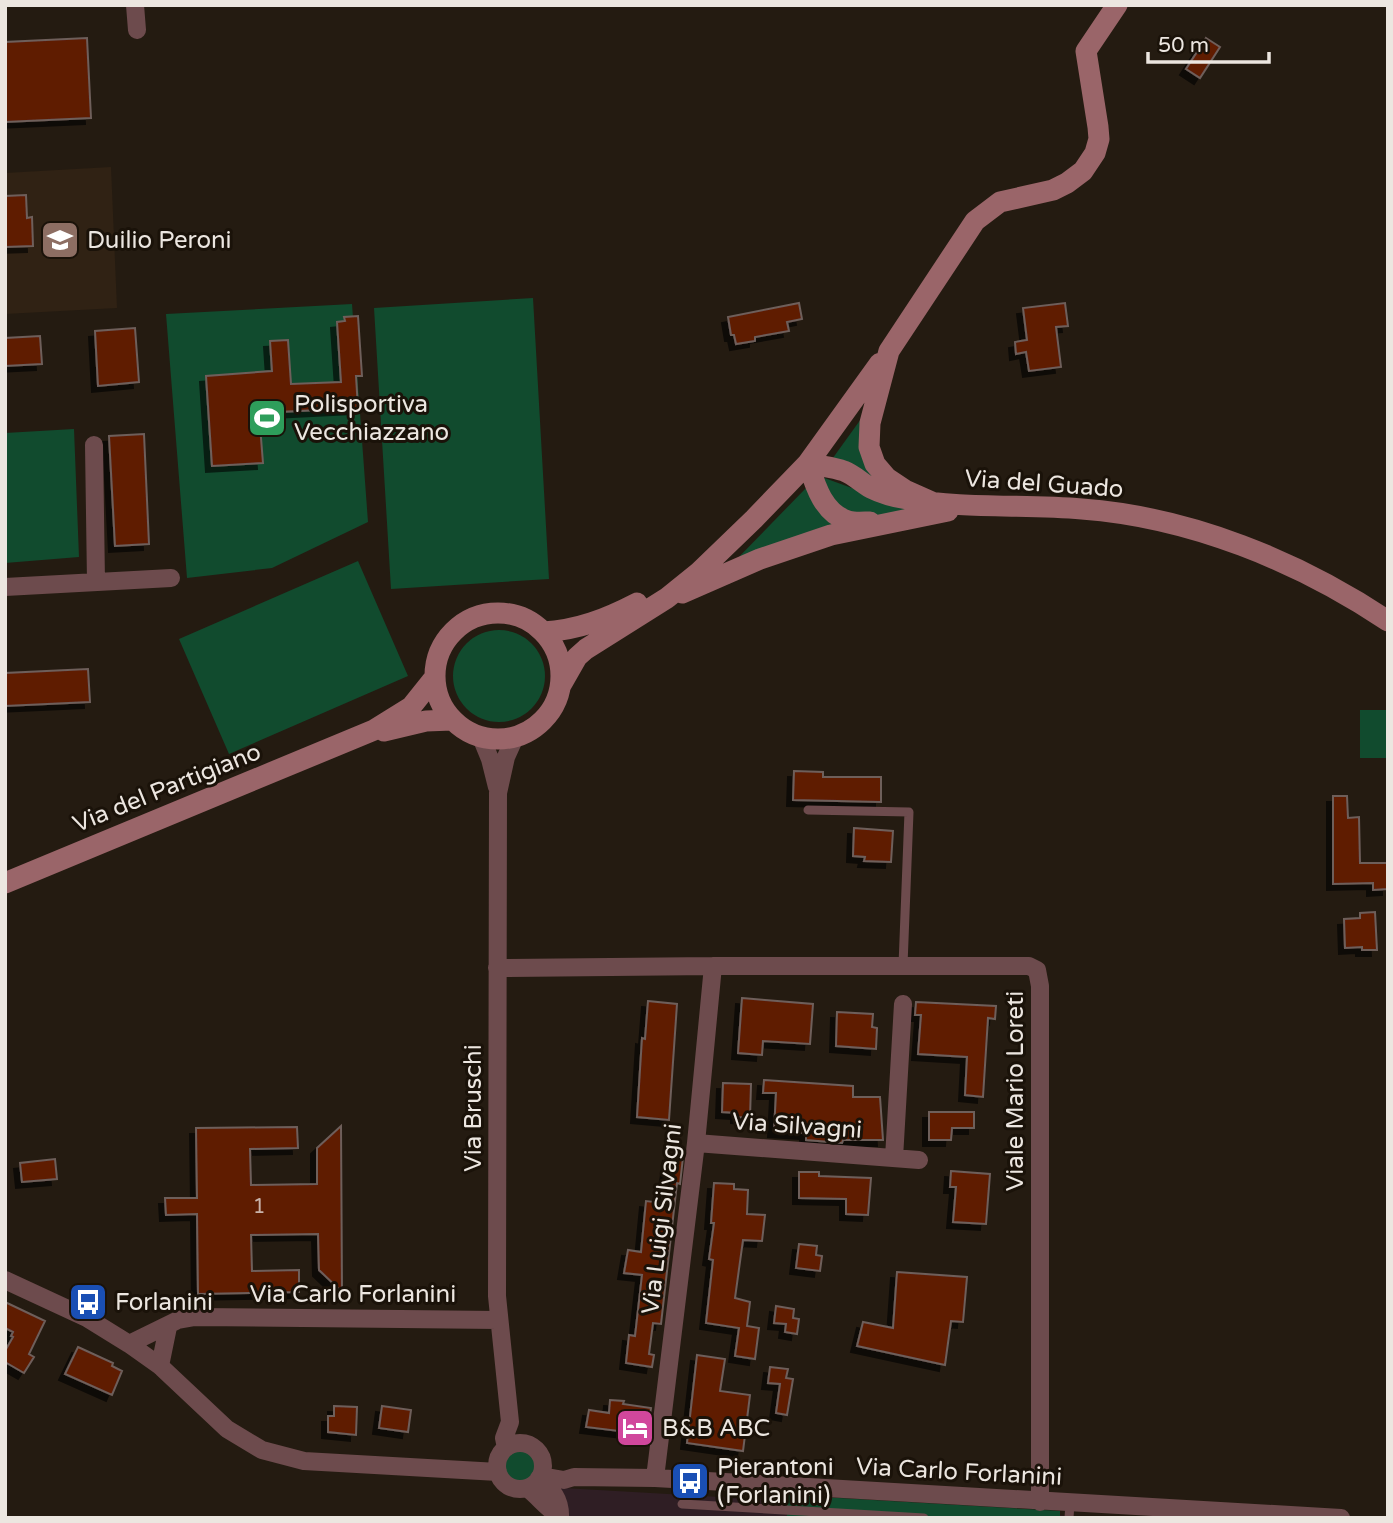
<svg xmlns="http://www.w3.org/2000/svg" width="1393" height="1523" font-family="'Varela Round',sans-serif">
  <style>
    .built { fill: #302214 }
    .medical { fill: #2f1e24 }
    .green { fill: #114b2e }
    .building { fill: #5e1b06; stroke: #6e5e5a; stroke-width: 2; filter: url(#shadow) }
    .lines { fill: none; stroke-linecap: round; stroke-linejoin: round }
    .lane { stroke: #6d4b4d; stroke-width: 9 }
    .street { stroke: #6d4b4d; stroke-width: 18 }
    .secondary { stroke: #9a6569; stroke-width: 21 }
    .labels { text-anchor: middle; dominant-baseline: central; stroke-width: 6; stroke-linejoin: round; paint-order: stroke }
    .number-label { font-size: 21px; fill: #c8b3aa }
    .poi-label { font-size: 24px; fill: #ece6e0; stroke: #1a1209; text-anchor: start }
    .street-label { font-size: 24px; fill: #ece6e0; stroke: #1a1209 }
  </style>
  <defs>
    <filter id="shadow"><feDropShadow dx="-6" dy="6" stdDeviation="0" flood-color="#0009"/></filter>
  </defs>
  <rect width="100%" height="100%" fill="#241b11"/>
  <path class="built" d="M111,167L117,308L5,314V173Z"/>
  <path class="medical" d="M546,1487L861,1505L1111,1518H563Z"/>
  <path class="green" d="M533,298L549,579L391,589L374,308Z
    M352,304L368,522L272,568L187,578L166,314Z
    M866,412L884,487L830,462Z
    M74,429L79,557L5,563V433Z
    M819,476L882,499L920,509L863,518L830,501Z
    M807,487L847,526L732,564Z
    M358,561L408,676L229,754L179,639Z
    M453 676a46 46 0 1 1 92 0a46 46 0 1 1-92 0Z
    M1360,710H1388V758H1360Z
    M505 1466a15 15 0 1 1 30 0a15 15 0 1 1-30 0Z
    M787,1495L1060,1511V1518H787Z"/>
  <path class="building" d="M87,38L91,118L5,122V42Z
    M1206,38L1220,47L1200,78L1186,69Z
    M26,195L27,218L32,217L33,246L5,247V196Z
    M799,303L802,319L787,322L789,331L755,337V341L736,344L734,335H731L728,317Z
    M1065,303L1068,326L1056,327L1061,367L1029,371L1026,352L1016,354L1015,342L1027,340L1023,308Z
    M358,316L362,376H356L358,408L259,413L263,463L212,466L206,376L272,371L270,341L288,340L291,384L341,382L337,322L345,321L344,317Z
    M135,328L139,382L98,386L95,331Z
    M40,336L42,364L5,366V338Z
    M144,434L149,544L115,546L109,436Z
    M88,669L90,702L5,706V673Z
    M794,771L823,772V777H881V802L793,800Z
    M1333,796H1347L1348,818L1359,817L1360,863H1388V889L1373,890V883L1333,884Z
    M854,828L893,831L891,862L864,861L865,857L853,856Z
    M1375,912L1377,950H1362V947L1345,948L1344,919L1360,918V913Z
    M742,998L813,1004L810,1044L763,1041L762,1055L738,1053Z
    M648,1001L677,1004L669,1120L637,1117L642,1038L645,1039Z
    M916,1002L996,1006L995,1019L988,1018L983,1097L965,1095L967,1057L918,1054L921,1015H915Z
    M837,1012L873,1014L872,1027L877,1028L876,1049L836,1046Z
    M764,1080L853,1086V1097H880L883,1140H843L842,1143L806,1140V1133L774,1131L776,1093H763Z
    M723,1083L751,1084L750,1118L737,1117V1113L722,1112Z
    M929,1112H974V1128H952L951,1140H929Z
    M341,1126L342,1292L319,1270L318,1234L251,1235L252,1271L299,1270V1292L198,1294L197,1214L166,1215L165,1198H197L196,1128L297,1127L298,1148L250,1149L251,1185L317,1184V1148Z
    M669,1155L683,1157L680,1184L677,1183L661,1324L653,1323L649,1354L654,1355L652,1367L626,1363L629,1335L635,1336L642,1275L624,1273L628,1250L641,1252L646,1201L662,1203Z
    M55,1159L57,1179L22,1182L20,1163Z
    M951,1171L990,1174L986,1224L953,1222L956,1187H950Z
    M799,1172H819V1176L871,1178L868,1215L846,1214V1199L799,1198Z
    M714,1183L734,1184V1189L748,1190L747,1214L765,1215L762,1241L743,1240L735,1298L750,1302L747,1326L759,1328L755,1359L735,1356L739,1328L706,1323L713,1260L709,1259L714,1223H711Z
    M799,1244L817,1246L816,1255L822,1256L820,1271L796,1268Z
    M897,1272L967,1277L963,1322L951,1321L945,1365L857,1346L863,1322L893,1328Z
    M5,1302L45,1321L29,1354L34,1357L24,1373L5,1362V1351L13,1337L11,1336L13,1332L5,1328Z
    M776,1306L794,1309L793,1318L799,1319L797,1334L785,1332L786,1324L774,1323Z
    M78,1347L113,1363L112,1366L122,1371L112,1395L65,1374Z
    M697,1355L725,1359L720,1391L750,1395L743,1451L687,1443Z
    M770,1367L788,1369L786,1378L793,1379L787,1415L776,1413L780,1384L768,1383Z
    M610,1400L624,1401L623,1404L651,1408L649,1420H645L643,1434L586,1427L589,1410L609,1413Z
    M334,1406L357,1407L356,1435L328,1432V1416H334Z
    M382,1406L411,1410L408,1432L379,1428Z"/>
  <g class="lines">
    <path class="lane" d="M808,810L909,812L903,965
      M682,1504L924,1518
      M1069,1518L1070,1503"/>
    <path class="street" d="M135,5L137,30
      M94,445L96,582
      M5,587L171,578
      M481,737L490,759L497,787
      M497,968L713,966H1029L1037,970L1040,986V1502
      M696,1143L919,1160
      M894,1158L903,1004
      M5,1280L87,1318L129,1344L160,1366L227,1429L262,1450L304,1461L498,1472
      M129,1344L178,1320L195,1317L498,1320
      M160,1366L168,1327
      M497 1466a23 23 0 1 1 46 0a23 23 0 1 1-46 0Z
      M506,1448L504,1438L510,1422L497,1296L498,793L506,757L515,737
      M541,1476L564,1480L574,1477L655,1478L1341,1518
      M539,1478C552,1490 561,1499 560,1518
      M655,1478L696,1143L713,966
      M527,1488C538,1496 549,1511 560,1516"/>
    <path class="secondary" d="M808,463C819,466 833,467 844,471C854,475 862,483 871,488C881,493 895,497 907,499C965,509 1023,504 1082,509C1190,517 1298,561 1388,621
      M808,463C815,485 823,513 848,521C854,523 864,522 870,522
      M932,502L905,490L887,478L875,464L869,447L870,423L889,351L975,221L1000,202L1053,190L1067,183L1083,171L1095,153L1099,139L1098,127L1086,51L1117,5
      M682,593L760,559L831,535L948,511
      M435 676a63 63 0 1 1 126 0a63 63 0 1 1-126 0Z
      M543,632C578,630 606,619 637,603
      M561,685L577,657L586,649L667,598L698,573L754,519L808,463L880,363
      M384,731L426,721L452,720
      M5,883L374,730L411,707L435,677"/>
  </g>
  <defs>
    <symbol id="school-square" viewBox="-11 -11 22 22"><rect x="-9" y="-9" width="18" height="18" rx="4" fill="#8d6e63" stroke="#1a1209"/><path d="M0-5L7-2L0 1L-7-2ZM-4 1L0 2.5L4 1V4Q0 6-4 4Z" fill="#fff"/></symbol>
    <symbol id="stadium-square" viewBox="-11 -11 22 22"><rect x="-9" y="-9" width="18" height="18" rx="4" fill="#2e9e5b" stroke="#1a1209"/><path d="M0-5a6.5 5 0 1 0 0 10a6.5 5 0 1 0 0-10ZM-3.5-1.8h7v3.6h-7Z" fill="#fff"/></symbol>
    <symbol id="bus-square" viewBox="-11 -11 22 22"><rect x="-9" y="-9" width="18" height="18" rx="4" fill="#1a4fb4" stroke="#1a1209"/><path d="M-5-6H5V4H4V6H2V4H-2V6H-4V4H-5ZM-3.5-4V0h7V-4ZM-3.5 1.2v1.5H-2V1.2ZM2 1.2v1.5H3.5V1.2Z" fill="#fff"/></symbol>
    <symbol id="hotel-square" viewBox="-11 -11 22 22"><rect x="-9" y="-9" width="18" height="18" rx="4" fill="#d1479c" stroke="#1a1209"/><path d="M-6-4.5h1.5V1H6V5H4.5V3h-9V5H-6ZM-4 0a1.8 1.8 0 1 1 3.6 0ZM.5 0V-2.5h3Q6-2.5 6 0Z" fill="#fff"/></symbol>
  </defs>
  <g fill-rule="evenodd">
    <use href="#school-square" x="38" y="218" width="44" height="44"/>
    <use href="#stadium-square" x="245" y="396" width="44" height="44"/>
    <use href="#bus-square" x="66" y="1280" width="44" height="44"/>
    <use href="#hotel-square" x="613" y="1406" width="44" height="44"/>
    <use href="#bus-square" x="668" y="1459" width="44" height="44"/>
  </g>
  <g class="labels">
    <g class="number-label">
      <text x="259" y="1206">1</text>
    </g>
    <g class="poi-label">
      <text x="87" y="240">Duilio Peroni</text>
      <text x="294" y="404">Polisportiva<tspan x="294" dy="28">Vecchiazzano</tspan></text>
      <text x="115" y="1302">Forlanini</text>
      <text x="662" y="1428">B&amp;B ABC</text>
      <text x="717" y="1467">Pierantoni<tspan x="717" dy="28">(Forlanini)</tspan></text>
    </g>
    <g class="street-label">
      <text transform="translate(1044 484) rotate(4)">Via del Guado</text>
      <text transform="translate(167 788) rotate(-22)">Via del Partigiano</text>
      <text transform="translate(1015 1091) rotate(-90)">Viale Mario Loreti</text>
      <text transform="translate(473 1108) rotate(-90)">Via Bruschi</text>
      <text transform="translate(797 1126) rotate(4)">Via Silvagni</text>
      <text transform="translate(662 1219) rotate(-83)">Via Luigi Silvagni</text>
      <text x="353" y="1294">Via Carlo Forlanini</text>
      <text transform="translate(959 1472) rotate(3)">Via Carlo Forlanini</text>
    </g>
  </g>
  <rect width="1393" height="1523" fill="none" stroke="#ece6e0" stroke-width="14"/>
  <path d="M1148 52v10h121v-10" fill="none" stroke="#ece6e0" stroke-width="3.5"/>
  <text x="1158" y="52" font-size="21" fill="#ece6e0" stroke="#1a1209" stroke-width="5" paint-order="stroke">50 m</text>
</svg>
